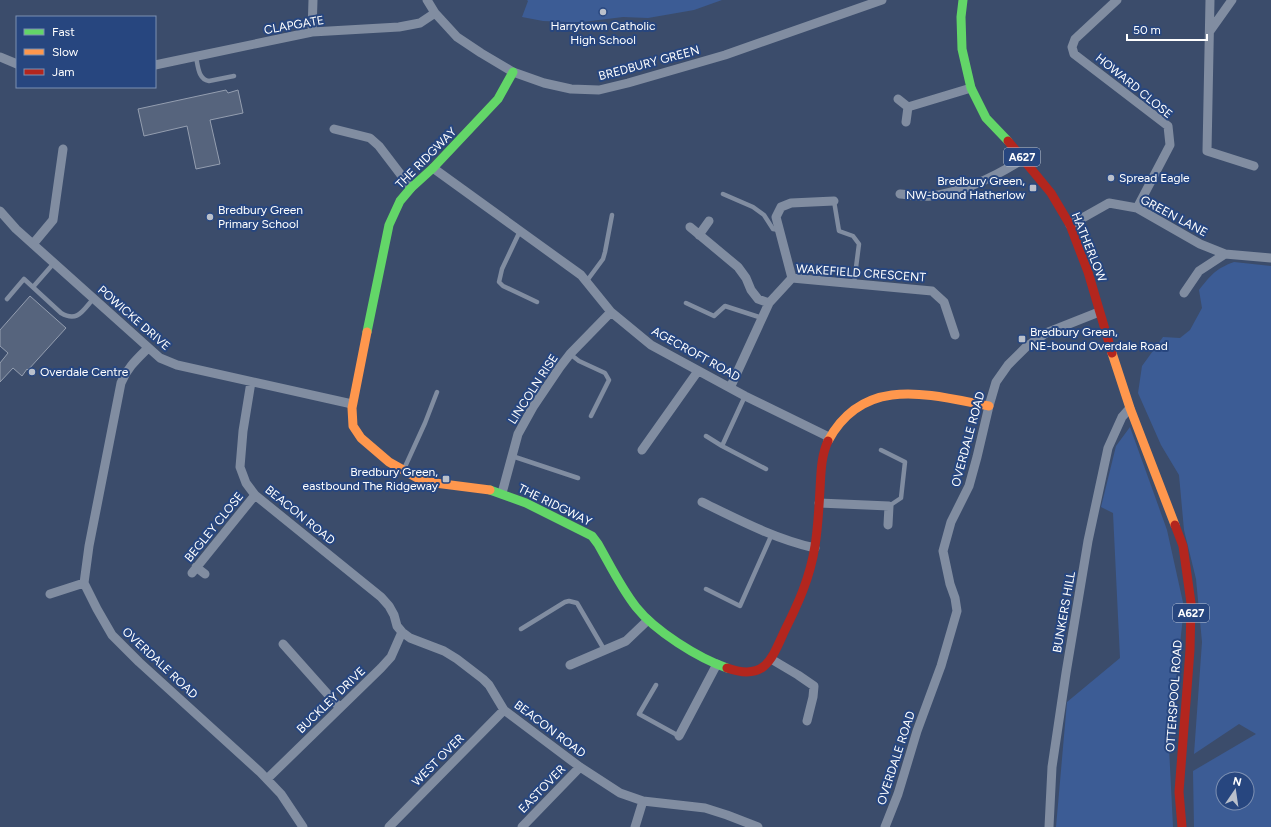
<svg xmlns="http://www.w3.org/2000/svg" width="1271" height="827" font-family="Figtree,sans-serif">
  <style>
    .green { fill: #3c5c95; fill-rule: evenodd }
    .building { fill: #56647d; stroke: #949eb0 }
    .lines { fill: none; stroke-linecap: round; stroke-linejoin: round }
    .lane { stroke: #818da1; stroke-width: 4.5 }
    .street { stroke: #818da1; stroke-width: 9 }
    .fast { stroke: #63d668; stroke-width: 9 }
    .slow { stroke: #ff974d; stroke-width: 9 }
    .jam { stroke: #b3261e; stroke-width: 9 }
    .poi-dot { fill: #bac0cb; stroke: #27467f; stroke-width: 1.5 }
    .labels { text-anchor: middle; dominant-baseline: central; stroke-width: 4; stroke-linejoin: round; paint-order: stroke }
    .shield { fill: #27467f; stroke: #bec8d9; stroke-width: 1 }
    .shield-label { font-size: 11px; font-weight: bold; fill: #fff }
    .street-label { font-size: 12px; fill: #fff; stroke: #27467f }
    .poi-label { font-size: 12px; fill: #fff; stroke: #27467f; text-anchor: start }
  </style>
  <rect width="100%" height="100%" fill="#3b4c6b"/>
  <path class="green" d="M527,0H722L694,10L648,18L623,17L583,22H567L543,21L522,17L528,1Z
    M1234,262L1271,266V827H1194L1193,771L1256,734L1239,724L1194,754L1202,642L1196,579L1184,530L1179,475L1161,445L1138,393L1142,366L1163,337L1180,338L1190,330L1202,308L1199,290C1211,275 1215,269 1234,262ZM1223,779H1247V803H1223Z
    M1130,427L1167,530L1184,607L1169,747L1173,827H1056L1067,702L1120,658L1113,513L1101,507L1116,446Z"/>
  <path class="building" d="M226,90L228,93L238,90L243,113L210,120L220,164L196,169L187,126L144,136L138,109Z
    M30,296L66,328L28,370L27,369L22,376L13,368L0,382V363L8,353L0,346V330Z"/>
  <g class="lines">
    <path class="lane" d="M196,57C198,66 198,79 209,81L234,76
      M723,194L753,207L764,215L773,229L779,230
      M834,201L839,231L853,236L859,244L854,283
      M520,231L502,269L499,282L503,286L537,302
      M586,282L603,259L605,252L612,215
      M33,287L54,263
      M7,299L24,279L61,313C78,323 83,310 94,298
      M686,303L714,316L725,306L762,318
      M570,354L579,361L605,373L609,380L591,416
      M745,396L722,446L766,469
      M706,436L722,446
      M881,450L905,462L901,498L889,506
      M512,456L578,478
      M404,469L425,423L437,392
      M706,589L740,606L772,534
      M521,629L565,602L569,601L577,603L605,651
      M656,685L639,714L679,736"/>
    <path class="street" d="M427,0L435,13L457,37L481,53L513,72L544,83L571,89L599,90L628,83L725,55L882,0
      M1117,0L1075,39L1072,47L1074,54L1168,126L1170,145L1137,208
      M1210,0L1207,151L1254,166
      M1210,31L1232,0
      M312,32L313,0
      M0,57L17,64
      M155,65L312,32L399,27L420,23L435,13
      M898,99L908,107L906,122
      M908,107L971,88
      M334,129L370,138L379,146L411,188
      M433,168L581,275L611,312L651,345L745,396L829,437
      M900,194C910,195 921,197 931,196C965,192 995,177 1023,159
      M0,211L16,229L160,358L177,365L352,404
      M1070,225L1109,203L1137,208L1200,244L1225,254L1271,258
      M690,227L738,267L746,278L751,290L758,299L769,303
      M699,235L709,221
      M33,244L53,220L63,149
      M792,278L776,217L781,207L791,203L834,201
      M1184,293L1199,271L1225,254
      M148,348C137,359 127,368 121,383L89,546L84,583L97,609L112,635L139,662L260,772L281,794L303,827
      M251,382L243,431L240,467L246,483L255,495L381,597L389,606L394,615L397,626L402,632L410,638L444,651L457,659L483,679L489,685L504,710L580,767L620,793L643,801L705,808L727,815L758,827
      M730,388L769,303L792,278L932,291L944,302L955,335
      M642,450L698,371
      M502,493L518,434L533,407L560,367L570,354L611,312
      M702,502C739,520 775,539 815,548
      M819,503L889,506L888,525
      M196,567L205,574
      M192,573L255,495
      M50,594L84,583
      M283,644L340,708
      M771,659L798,675L814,686L813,697L807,721
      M570,665L626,641L648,620
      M679,736L717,664
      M267,779L381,668L391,657L402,632
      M389,827L504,710
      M522,827L580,767
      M635,827L643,801
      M885,827L898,794L917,731L941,666L957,611L955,598L950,584L943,551L951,522L969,486L977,457L989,406L996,382L1008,365L1026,347L1046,333L1099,312
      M1049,827L1052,767L1066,673L1088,541L1108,448L1122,417L1130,408"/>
    <path class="fast" d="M963,0L961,17L962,49L971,88L986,118L1008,141
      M367,332L389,225L400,201L411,188L433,168L498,99L513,72
      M490,490L526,503L592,536L598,544C610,565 621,588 636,607C655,631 698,658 727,668"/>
    <path class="slow" d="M367,332L352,408L353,426L361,438L389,462L421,480L435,483L490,490
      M1112,353L1130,408L1175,525
      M828,441C864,374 930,395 989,406"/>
    <path class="jam" d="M1008,141L1051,193L1070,225L1088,272L1112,353
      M1175,525L1183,546L1191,603L1190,650L1179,792L1182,827
      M727,668C764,681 771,661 784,632C798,604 810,578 815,546C818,527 819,508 820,489C821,473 821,456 828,441"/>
  </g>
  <g class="poi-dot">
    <circle cx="603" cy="12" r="4"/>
    <circle cx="1111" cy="178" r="4"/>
    <rect x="1029" y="184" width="8" height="8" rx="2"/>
    <circle cx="210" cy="217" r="4"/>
    <rect x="1018" y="335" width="8" height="8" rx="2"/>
    <circle cx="32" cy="372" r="4"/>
    <rect x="442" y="475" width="8" height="8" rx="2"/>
  </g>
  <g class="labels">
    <g class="shield">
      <rect x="1004" y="148" width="36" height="18" rx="3"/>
      <rect x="1173" y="604" width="36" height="18" rx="3"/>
    </g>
    <g class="shield-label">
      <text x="1022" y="157">A627</text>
      <text x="1191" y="613">A627</text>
    </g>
    <g class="street-label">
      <text transform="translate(294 25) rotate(-10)">CLAPGATE</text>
      <text transform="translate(649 63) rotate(-15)">BREDBURY GREEN</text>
      <text transform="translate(1134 86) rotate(39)">HOWARD CLOSE</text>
      <text transform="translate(426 158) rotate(-45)">THE RIDGWAY</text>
      <text transform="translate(1174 216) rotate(28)">GREEN LANE</text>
      <text transform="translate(1089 247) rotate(68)">HATHERLOW</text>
      <text transform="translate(861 273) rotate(4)">WAKEFIELD CRESCENT</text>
      <text transform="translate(134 318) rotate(41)">POWICKE DRIVE</text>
      <text transform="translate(696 354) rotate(29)">AGECROFT ROAD</text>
      <text transform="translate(533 389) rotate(-57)">LINCOLN RISE</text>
      <text transform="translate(968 439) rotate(-75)">OVERDALE ROAD</text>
      <text transform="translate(555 505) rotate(26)">THE RIDGWAY</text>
      <text transform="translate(300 515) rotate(39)">BEACON ROAD</text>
      <text transform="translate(214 527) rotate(-51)">BEGLEY CLOSE</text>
      <text transform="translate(1064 612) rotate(-80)">BUNKERS HILL</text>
      <text transform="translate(160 663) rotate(43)">OVERDALE ROAD</text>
      <text transform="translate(1174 696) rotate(-86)">OTTERSPOOL ROAD</text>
      <text transform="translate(331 700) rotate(-44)">BUCKLEY DRIVE</text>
      <text transform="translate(550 729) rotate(37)">BEACON ROAD</text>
      <text transform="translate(896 758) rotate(-72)">OVERDALE ROAD</text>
      <text transform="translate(438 760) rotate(-45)">WEST OVER</text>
      <text transform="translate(542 789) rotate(-46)">EASTOVER</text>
    </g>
    <g class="poi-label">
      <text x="603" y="26" text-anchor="middle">Harrytown Catholic<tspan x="603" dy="14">High School</tspan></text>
      <text x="1119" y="178">Spread Eagle</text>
      <text x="1025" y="181" text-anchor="end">Bredbury Green,<tspan x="1025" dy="14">NW-bound Hatherlow</tspan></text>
      <text x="218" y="210">Bredbury Green<tspan x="218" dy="14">Primary School</tspan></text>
      <text x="1030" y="332">Bredbury Green,<tspan x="1030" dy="14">NE-bound Overdale Road</tspan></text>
      <text x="40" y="372">Overdale Centre</text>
      <text x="438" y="472" text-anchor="end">Bredbury Green,<tspan x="438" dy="14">eastbound The Ridgeway</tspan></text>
    </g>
  </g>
  <rect x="16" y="16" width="140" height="72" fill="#27467f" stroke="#7d90b2"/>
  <rect x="24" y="29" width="20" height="6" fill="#63d668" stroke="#7d90b2"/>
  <text x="52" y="36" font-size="12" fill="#ffffff">Fast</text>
  <rect x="24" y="49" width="20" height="6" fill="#ff974d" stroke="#7d90b2"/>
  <text x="52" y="56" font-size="12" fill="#ffffff">Slow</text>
  <rect x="24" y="69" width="20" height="6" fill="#b3261e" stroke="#7d90b2"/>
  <text x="52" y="76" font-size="12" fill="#ffffff">Jam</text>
  <g transform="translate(1235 791) rotate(13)"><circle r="19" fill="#27467f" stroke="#7d90b2"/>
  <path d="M0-3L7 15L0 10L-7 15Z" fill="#bac0cb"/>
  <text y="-6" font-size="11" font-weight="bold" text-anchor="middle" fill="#ffffff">N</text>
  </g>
  <path d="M1127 34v6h80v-6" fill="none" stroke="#ffffff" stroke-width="2"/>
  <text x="1133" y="34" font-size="12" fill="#ffffff" stroke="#27467f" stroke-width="3" paint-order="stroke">50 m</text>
</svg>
